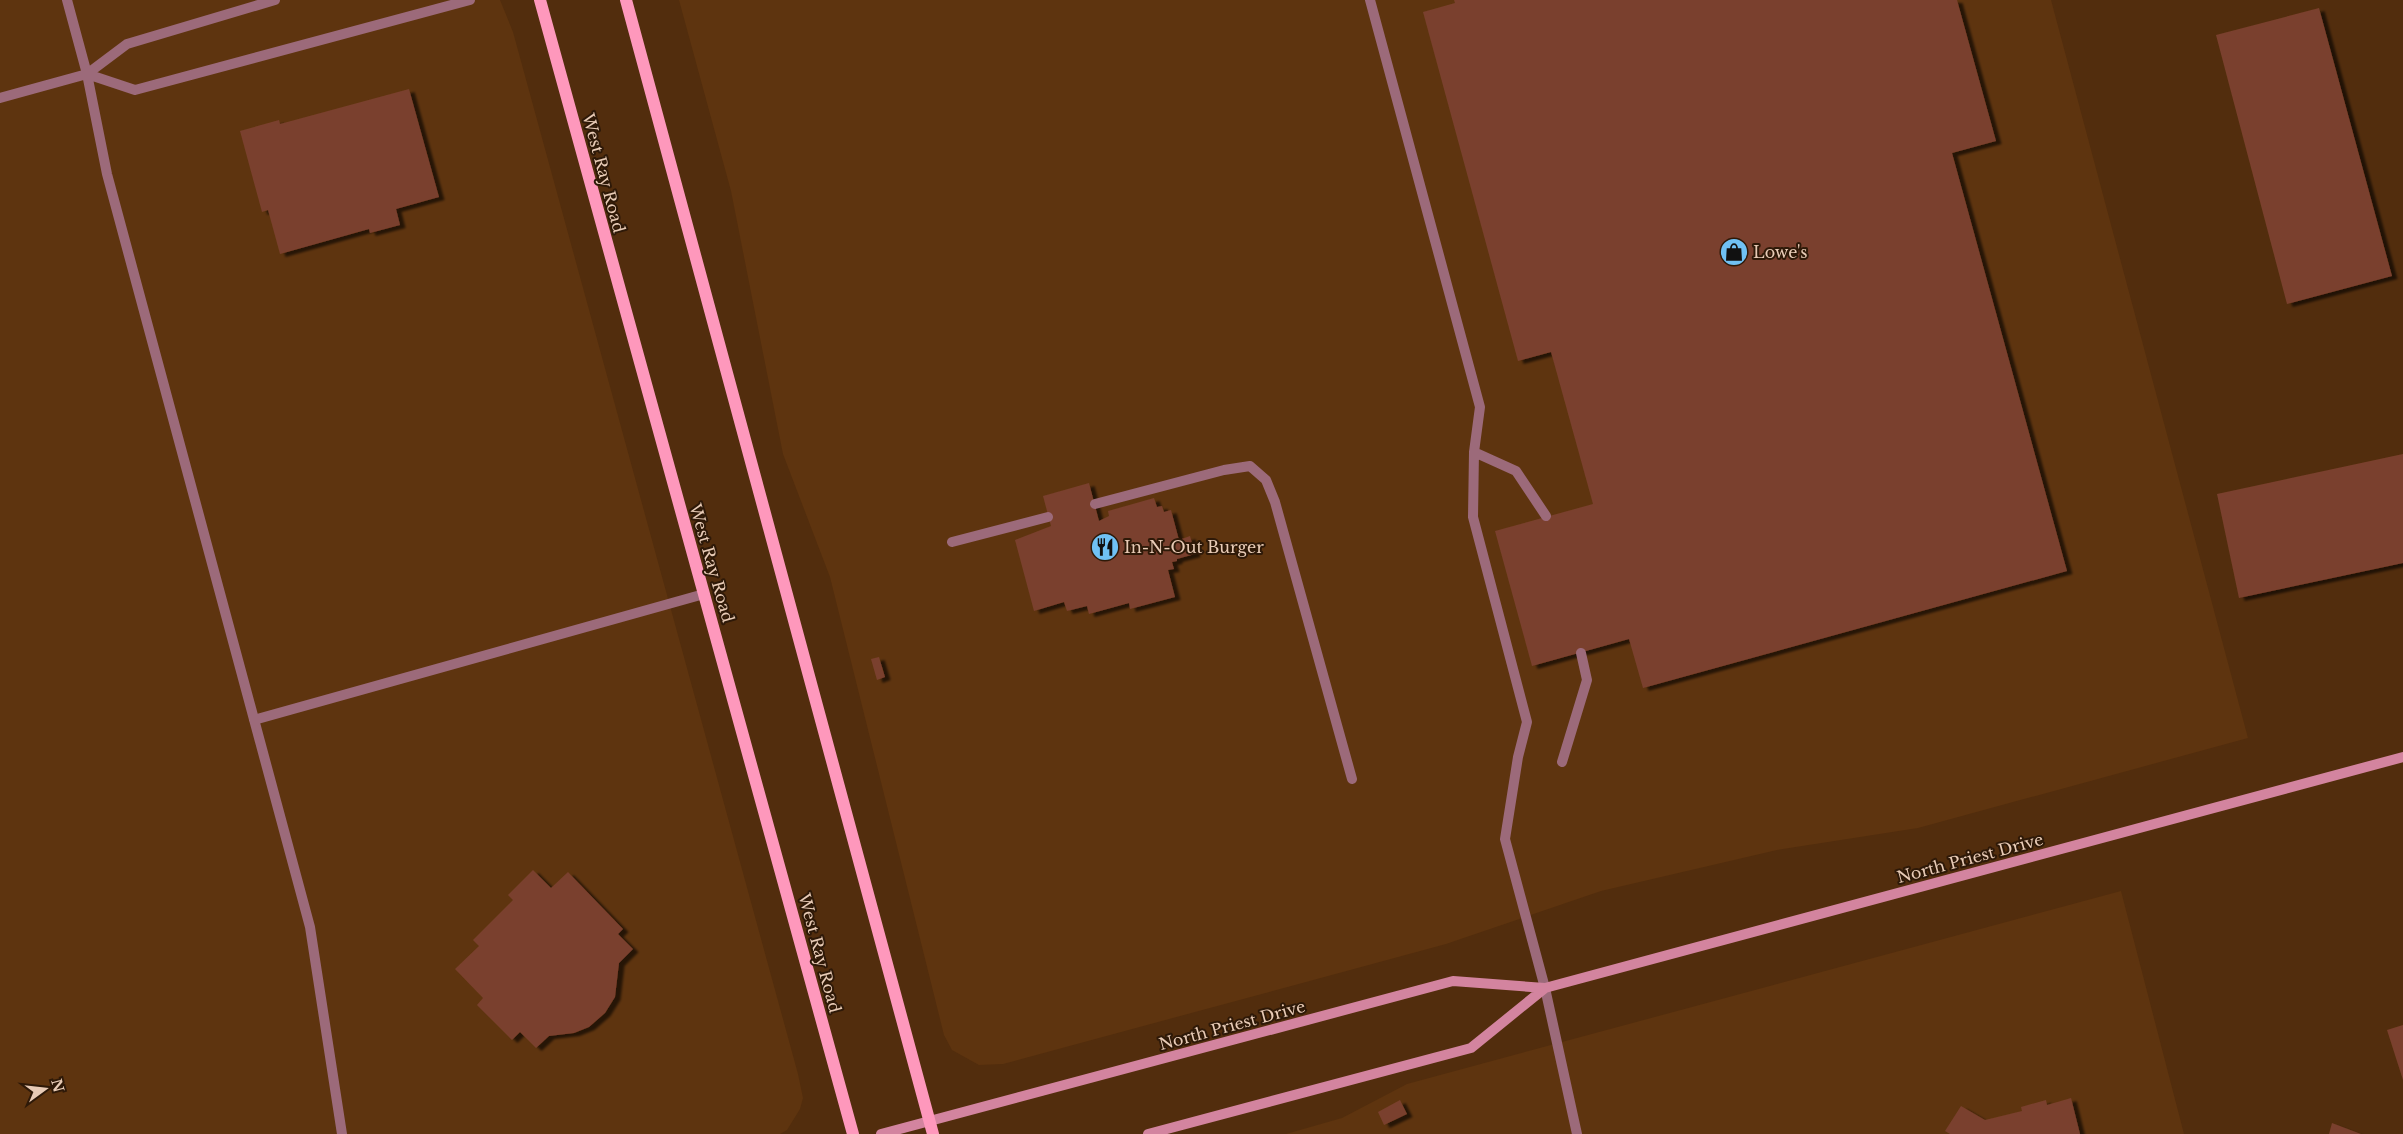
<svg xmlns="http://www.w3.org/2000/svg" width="2403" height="1134" font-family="'Libre Baskerville',serif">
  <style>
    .built { fill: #5e340f }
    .building { fill: #7a402d; filter: url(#shadow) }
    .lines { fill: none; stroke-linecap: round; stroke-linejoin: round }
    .lane { stroke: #9c6a7a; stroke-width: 10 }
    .secondary { stroke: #d3849f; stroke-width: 10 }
    .primary { stroke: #fe98bc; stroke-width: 12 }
    .labels { text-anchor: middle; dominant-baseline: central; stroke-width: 4; stroke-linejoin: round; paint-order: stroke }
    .street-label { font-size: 16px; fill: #e8cbb6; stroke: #2e1908 }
    .poi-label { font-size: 16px; fill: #e8cbb6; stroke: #2e1908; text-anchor: start }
  </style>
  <defs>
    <filter id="shadow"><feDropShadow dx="5.5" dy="3" stdDeviation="1" flood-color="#0009"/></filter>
  </defs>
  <rect width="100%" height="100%" fill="#522d0d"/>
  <path class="built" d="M0,0H500L513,32L798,1074L803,1098L800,1109L787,1130L780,1134H0Z
    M679,0H2051L2248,738L1918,828L1777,850L1601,891L1446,944L1003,1064L979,1065L952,1050L944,1035L830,577L783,454L731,191Z
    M2121,891L2184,1134H1286L1342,1118L1407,1084Z"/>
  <path class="building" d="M1454,0H1957L1996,141L1952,153L2067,571L1643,688L1629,639L1532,666L1495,531L1593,504L1551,352L1518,361L1423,12L1455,3Z
    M2319,8L2392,276L2287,304L2216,35Z
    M409,89L439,197L396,209L400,225L370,233L369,229L280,254L268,210L262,212L240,131L279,120L280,124Z
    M2403,454V563L2239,598L2217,494Z
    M1089,483L1099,521L1109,516L1108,511L1154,498L1157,507L1162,506L1164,512L1171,510L1179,540L1190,536L1195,554L1177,559V561L1172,562L1174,569L1168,570L1175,597L1130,609L1129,603L1089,614L1087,606L1067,611L1064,602L1034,611L1015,540L1051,526L1043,496Z
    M879,657L885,677L877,680L871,659Z
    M533,870L551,888L568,872L623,929L618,934L633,949L619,963L615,997L605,1013L589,1027L574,1033L549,1036L536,1048L520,1032L512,1040L477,1005L483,998L455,969L479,946L473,940L513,900L508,895Z
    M2403,1025V1080L2387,1030Z
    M2071,1098L2080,1134H1950L1945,1131L1961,1106L1985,1120L2022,1111L2021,1107L2046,1100L2047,1105Z
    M1400,1100L1407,1114L1384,1125L1378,1112Z
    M2332,1123L2361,1134H2329Z"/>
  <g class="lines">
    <path class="lane" d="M67,0L87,74L107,174L310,927L342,1134
      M1370,0L1480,407L1474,452L1473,517L1527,722L1518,757L1505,839L1545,988L1577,1134
      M87,74L135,90L470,0
      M0,98L87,74L127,44L275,0
      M1474,452L1516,471L1546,516
      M1095,504L1224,470L1250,466L1266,480L1275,502L1352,779
      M952,542L1048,517
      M254,720L704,594
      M1562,762L1587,680L1581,653"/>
    <path class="secondary" d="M881,1134L1453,981L1545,988L2403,757
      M1148,1134L1471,1048L1545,988"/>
    <path class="primary" d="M540,0L853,1134
      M626,0L933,1134"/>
  </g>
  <defs>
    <symbol id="shop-disc" viewBox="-11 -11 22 22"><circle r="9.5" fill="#70c1f4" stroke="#2e1908"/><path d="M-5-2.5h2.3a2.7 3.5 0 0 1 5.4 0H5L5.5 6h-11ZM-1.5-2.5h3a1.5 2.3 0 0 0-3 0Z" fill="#111"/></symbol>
    <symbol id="restaurant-disc" viewBox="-11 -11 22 22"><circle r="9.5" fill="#70c1f4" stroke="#2e1908"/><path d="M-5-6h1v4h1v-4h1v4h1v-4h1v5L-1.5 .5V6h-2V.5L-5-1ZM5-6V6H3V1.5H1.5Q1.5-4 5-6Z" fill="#111"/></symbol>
  </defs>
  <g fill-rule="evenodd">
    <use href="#shop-disc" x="1718" y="236" width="32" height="32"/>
    <use href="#restaurant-disc" x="1089" y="531" width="32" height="32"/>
  </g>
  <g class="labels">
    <g class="street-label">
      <text transform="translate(604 173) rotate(75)">West Ray Road</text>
      <text transform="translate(712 563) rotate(74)">West Ray Road</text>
      <text transform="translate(1970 858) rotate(-15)">North Priest Drive</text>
      <text transform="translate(820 953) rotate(75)">West Ray Road</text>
      <text transform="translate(1232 1025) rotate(-15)">North Priest Drive</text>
    </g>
    <g class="poi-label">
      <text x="1753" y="252">Lowe's</text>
      <text x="1124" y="547">In-N-Out Burger</text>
    </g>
  </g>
  <g transform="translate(45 1089) rotate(75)" stroke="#2e1908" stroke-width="4" paint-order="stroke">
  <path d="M0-4L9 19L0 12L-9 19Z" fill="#e8cbb6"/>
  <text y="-8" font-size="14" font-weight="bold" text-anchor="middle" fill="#e8cbb6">N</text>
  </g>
</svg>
